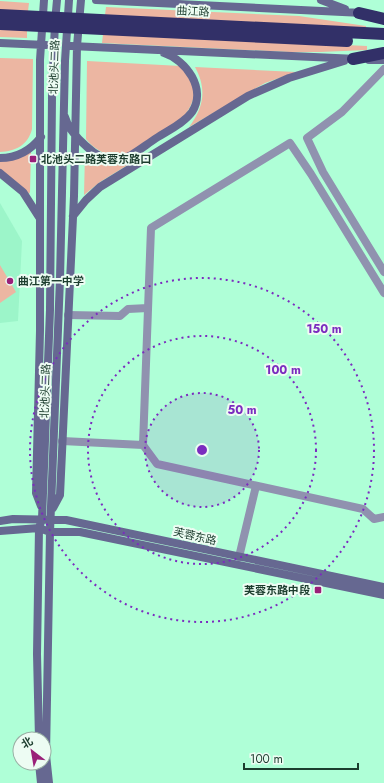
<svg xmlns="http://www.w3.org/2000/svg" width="384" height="783" font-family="Jost,'Noto Sans SC',sans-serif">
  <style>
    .built { fill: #9cf5c9 }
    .green { fill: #ecb6a2 }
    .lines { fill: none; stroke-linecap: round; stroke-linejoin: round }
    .street { stroke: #9092af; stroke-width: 8 }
    .secondary { stroke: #666891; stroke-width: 8 }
    .highway { stroke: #323068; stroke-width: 12 }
    .ring { fill: none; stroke: #7b2cbf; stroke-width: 2; stroke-dasharray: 2 4 }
    .poi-dot { fill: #9a2079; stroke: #edfcf3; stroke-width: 1.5 }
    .labels { text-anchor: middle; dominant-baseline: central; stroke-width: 4; stroke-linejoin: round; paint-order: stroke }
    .street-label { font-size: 11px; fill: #1c3d2e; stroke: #edfcf3 }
    .poi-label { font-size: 11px; font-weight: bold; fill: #1c3d2e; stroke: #edfcf3; text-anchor: start }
    .centre { fill: #7b2cbf; stroke: #edfcf3; stroke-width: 2 }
    .ring-label { font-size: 12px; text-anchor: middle; font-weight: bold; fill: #7b2cbf; stroke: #edfcf3; stroke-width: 4; stroke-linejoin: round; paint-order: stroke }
  </style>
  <rect width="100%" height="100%" fill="#afffd7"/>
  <path class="built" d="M0,203L22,241L18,321L0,323Z"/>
  <path class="green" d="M0,1L29,3L28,11L0,10Z
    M106,7L299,16L366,26V28L105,15Z
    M0,28L27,30V38L0,37Z
    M103,34L367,46V50L320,52H289L102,43Z
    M0,58L33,59L32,129C28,145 16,151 0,152Z
    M87,61L181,66C187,74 195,86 194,96C192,104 188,112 182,118C174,126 131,154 120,156C107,157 94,149 86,139Z
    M195,67L296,72L265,83L189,127C204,107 207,89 195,67Z
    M31,151L30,192L29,194L0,170V161Z
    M85,153L106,164L131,163L100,182L84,195Z
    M0,265L16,292L0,303Z"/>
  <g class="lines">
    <path class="street" d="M384,69L342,112L307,138L323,172L384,272
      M384,293L311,174L290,143L151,228L143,445L157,464L363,509L374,519L384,517
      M68,315L120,316L128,309L148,308
      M62,441L143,445
      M239,557L256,486"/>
    <path class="secondary" d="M96,0L363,13
      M321,0L345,9
      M0,43L46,45
      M71,46L357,59
      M369,60H384
      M65,117C68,129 77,138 86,146C116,174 130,155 158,137C169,130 184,123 192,112C207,89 186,60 164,53
      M0,158C17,158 31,150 41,137
      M0,173L23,192L39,217
      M73,216L86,200L100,187L248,96L289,78L344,61
      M41,506L36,493L40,331V60L44,0
      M53,508L60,495L74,196L77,46L81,0
      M0,521L13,519L66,520L384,587
      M0,531L39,528L50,532H80L384,595
      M39,739L37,654L39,528L42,519L50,310L52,96L55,22L57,0
      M39,763L41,783
      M49,783L46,755L50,532L60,279L65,61L69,0"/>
    <path class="highway" d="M359,13L384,19
      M0,15L384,34
      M0,24L347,41
      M353,59L384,53"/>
  </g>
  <circle cx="202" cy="450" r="57" fill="#7b2cbf" fill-opacity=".12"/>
  <g class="ring">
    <circle cx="202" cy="450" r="57"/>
    <circle cx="202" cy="450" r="114"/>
    <circle cx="202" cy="450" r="172"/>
  </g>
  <g class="poi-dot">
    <rect x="29" y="155" width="8" height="8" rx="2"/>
    <circle cx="10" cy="281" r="4"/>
    <rect x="314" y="586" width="8" height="8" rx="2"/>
  </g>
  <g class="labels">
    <g class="street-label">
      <text transform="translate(193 11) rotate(3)">曲江路</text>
      <text transform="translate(54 67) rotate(-88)">北池头二路</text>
      <text transform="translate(45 391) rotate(-88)">北池头二路</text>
      <text transform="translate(195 536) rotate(13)">芙蓉东路</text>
    </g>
    <g class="poi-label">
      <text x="41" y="159">北池头二路芙蓉东路口</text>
      <text x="18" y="281">曲江第一中学</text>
      <text x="310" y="590" text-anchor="end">芙蓉东路中段</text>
    </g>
  </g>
  <circle cx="202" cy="450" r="6" class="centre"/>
  <g class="ring-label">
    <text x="324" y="333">150 m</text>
    <text x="283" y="374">100 m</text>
    <text x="242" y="414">50 m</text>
  </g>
  <g transform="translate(32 751) rotate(329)"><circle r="19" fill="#edfcf3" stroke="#99b0a4"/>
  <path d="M0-3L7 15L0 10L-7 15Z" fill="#9a2079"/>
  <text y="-6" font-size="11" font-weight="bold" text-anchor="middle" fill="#1c3d2e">北</text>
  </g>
  <path d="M244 763v6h114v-6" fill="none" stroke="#1c3d2e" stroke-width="2"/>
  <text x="250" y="763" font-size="12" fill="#1c3d2e" stroke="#edfcf3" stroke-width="3" paint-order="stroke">100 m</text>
</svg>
